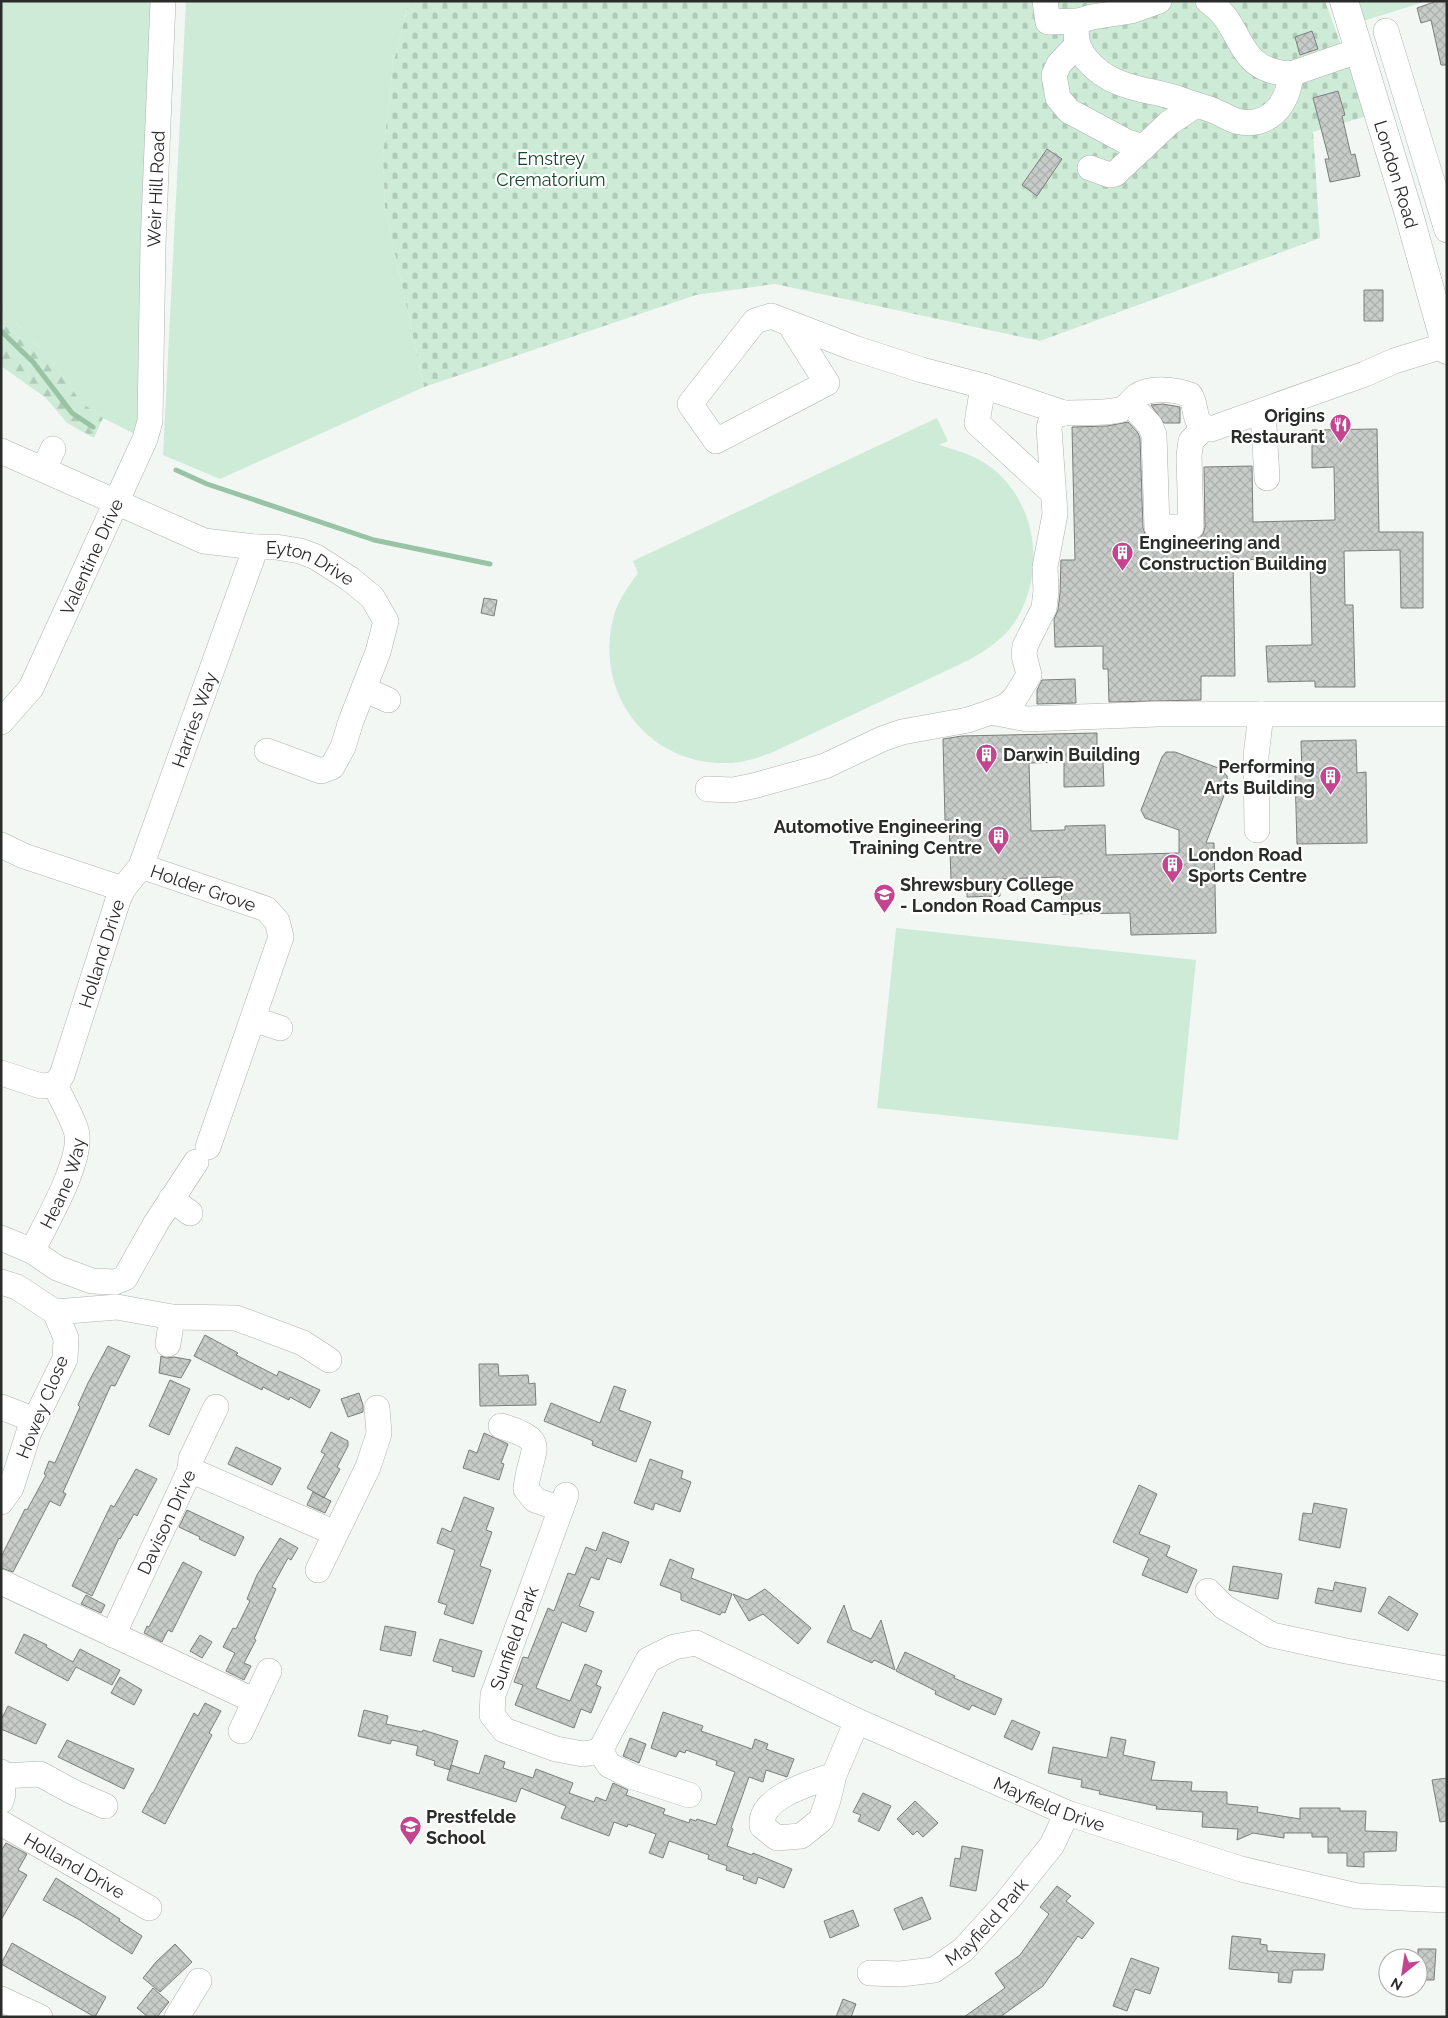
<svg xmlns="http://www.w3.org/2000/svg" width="1448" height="2018" font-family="Raleway,sans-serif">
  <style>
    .green { fill: #cdebd6 }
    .forest { fill: url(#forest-firs) }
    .cemetery { fill: url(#cemetery-stones) }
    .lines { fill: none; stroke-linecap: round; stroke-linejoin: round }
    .stream { stroke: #98c3a5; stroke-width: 5 }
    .building { fill: url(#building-cross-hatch); stroke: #7b7f7c }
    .minor-casing { stroke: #aeb3b0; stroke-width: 26 }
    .major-casing { stroke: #aeb3b0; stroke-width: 29 }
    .minor { stroke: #fff; stroke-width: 25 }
    .major { stroke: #fff; stroke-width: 28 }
    .labels { text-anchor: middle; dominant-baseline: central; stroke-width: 4.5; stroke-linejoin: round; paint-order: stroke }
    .park-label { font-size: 18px; fill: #14472a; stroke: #fff }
    .street-label { font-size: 18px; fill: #2a2c2a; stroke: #fff }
    .poi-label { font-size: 18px; font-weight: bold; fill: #2a2c2a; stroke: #fff; text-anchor: start }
  </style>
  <defs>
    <pattern id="forest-firs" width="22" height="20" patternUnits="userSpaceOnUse" patternTransform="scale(1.25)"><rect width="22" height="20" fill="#cdebd6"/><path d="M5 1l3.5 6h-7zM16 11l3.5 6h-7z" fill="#b0cab8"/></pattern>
    <pattern id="cemetery-stones" width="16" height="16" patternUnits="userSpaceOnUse" patternTransform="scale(1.25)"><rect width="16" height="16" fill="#cdebd6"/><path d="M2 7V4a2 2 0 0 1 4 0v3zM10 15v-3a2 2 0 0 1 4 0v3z" fill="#b0cab8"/></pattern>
    <pattern id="building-cross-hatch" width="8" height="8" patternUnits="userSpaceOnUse" patternTransform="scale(1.25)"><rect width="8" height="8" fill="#c7ccc9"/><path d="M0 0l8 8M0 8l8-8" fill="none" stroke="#abafad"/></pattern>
  </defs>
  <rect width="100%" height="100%" fill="#f2f7f4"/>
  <path class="green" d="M1,1H153L138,417L133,433L103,418L81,402L54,363L1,307Z
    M186,1H409L393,65L383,155L385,207L424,387L220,479L163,455Z
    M1353,1H1427L1360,22Z
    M937,418L948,441L939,445C953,449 966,453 978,459C1033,489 1048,562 1019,615C1008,636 989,649 969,660L771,753C757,758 742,763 727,763C646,765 591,689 615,612C620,598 629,585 638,573L633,561Z
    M896,928L1196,960L1178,1140L877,1108Z"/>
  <path class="forest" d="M1,307L54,363L81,402L103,418L94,438L67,423L46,398L1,366Z"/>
  <path class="cemetery" d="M409,1H1325L1367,116L1313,132L1320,238L1040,341L775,284L696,295L424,387L385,207L383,155L393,65Z"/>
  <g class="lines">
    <path class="stream" d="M1,331L33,362L72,413L93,427
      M176,470L207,484L374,540L490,564"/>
  </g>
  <path class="building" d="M1437,1H1447V65H1441L1431,20L1421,23L1417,8Z
    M1312,31L1318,49L1300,55L1295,37Z
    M1338,91L1345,115L1342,116L1351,155L1355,154L1360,176L1330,182L1325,159H1329L1313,98Z
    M1047,149L1062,159L1037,196L1022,185Z
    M1364,290H1383V321H1364Z
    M1163,404L1180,407V423H1164L1151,405Z
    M1128,422L1138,433L1140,438L1143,528L1145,534L1150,539L1157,541H1192L1199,539L1203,534L1205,527L1204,467L1252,466L1253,522L1335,520L1334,467L1312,468V430L1377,429L1379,532H1423V608H1401L1400,550L1344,551L1345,605H1353L1355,687H1315V681L1268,682L1266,646L1312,645L1310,558L1233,560L1235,676H1201V700L1109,702L1108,669H1103V646L1055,647L1054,619L1058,610L1060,593L1061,560H1075L1072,427L1107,426Z
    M484,598L497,600L494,616L481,613Z
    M1075,679L1076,703L1037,704V690L1042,680Z
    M1097,733V761H1103L1104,786L1064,787V762L1029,763L1031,831L1065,830V826L1105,825L1106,855L1179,853V830L1145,818L1141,810L1162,757L1166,752H1175L1221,769L1227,776L1228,785L1206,843H1214L1216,933L1131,935L1130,913L1062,914L1061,877L1000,879V896L967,897V879L951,880L949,820H945L943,739L962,736Z
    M1356,740L1357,773L1366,772L1367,843L1297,844L1295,774H1302L1301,741Z
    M205,1335L238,1353L236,1355L277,1376L279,1371L320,1390L310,1408L290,1397L289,1400L263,1387L262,1390L194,1356Z
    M108,1346L130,1356L115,1386L111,1385L63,1492L66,1494L60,1506L50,1501L13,1572L1,1568V1557L25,1509L27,1510L46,1475L44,1474L49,1461L55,1463L80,1407L78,1405L88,1383Z
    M161,1356L166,1358L174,1357L191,1360L181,1378L159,1373Z
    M479,1364H498L499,1376L528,1375L529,1384L535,1383L536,1405L480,1406Z
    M170,1380L190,1389L169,1435L149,1426Z
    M614,1386L626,1390L619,1410L651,1422L636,1462L592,1445L593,1441L544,1421L551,1403L600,1423Z
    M359,1393L363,1405V1412L348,1417L341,1399Z
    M331,1432L348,1441V1446L337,1467L340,1469L324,1498L307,1488L325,1454L321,1452Z
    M484,1433L508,1444L501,1463L504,1464L499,1480L463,1468L469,1450L477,1453Z
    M236,1447L281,1468L272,1485L228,1464Z
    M650,1459L683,1471L681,1478L691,1482L680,1512L655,1503L653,1510L634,1503Z
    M136,1469L157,1479L137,1516L134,1514L120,1539L119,1538L92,1596L72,1586L111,1505L114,1507Z
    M1139,1485L1157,1494L1139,1534L1170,1546L1166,1556L1197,1570L1187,1593L1142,1575L1149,1558L1113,1542Z
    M313,1492L331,1501L325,1513L307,1505Z
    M464,1497L494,1508L486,1530L492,1532L480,1566L491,1570L473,1624L444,1614L447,1605L438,1602L455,1550L437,1543L442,1528L451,1532Z
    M1314,1503L1347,1509L1340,1548L1299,1540L1303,1513L1312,1514Z
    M187,1510L244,1537L235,1556L199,1539L200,1537L179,1527Z
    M603,1532L629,1542L621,1563L607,1558L599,1580L591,1577L579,1606L594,1612L586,1632L562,1622L536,1688L570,1701L585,1664L602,1671L596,1685L601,1687L591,1713L581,1709L574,1728L515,1705L523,1685L514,1682L523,1657L528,1658L548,1608L554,1611L568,1573L575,1575L586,1547L596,1551Z
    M280,1538L298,1548L291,1560L288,1558L272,1587L276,1589L254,1639L256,1640L244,1663L251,1666L244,1680L226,1671L235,1653L223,1647L233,1628L236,1629L250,1601L247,1599L257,1575Z
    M670,1559L694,1569L691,1578L732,1594L725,1613L722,1612L720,1615L681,1600V1593L660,1585Z
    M183,1562L202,1572L172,1632L168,1630L162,1642L144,1633L147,1626L149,1627Z
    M1233,1566L1282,1574L1278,1599L1229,1590Z
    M1335,1582L1366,1588L1361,1612L1315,1603L1318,1588L1333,1591Z
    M765,1589L811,1628L798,1644L763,1614L749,1621L733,1594L747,1600Z
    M86,1595L105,1605L101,1613L81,1604Z
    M1389,1596L1418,1614L1408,1631L1378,1613Z
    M844,1605L852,1630L871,1639L881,1620L895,1670L874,1660L872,1663L827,1642Z
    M385,1626L416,1632L411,1656L380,1650Z
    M24,1634L47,1645L46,1647L73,1662L80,1649L120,1670L112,1685L76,1667L68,1681L15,1653Z
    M200,1635L212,1642L202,1658L190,1651Z
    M440,1639L482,1651L474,1677L452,1671L453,1667L433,1661Z
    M905,1652L955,1676L954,1678L1002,1699L995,1715L972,1705L969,1710L935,1694L936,1691L896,1671Z
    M120,1677L142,1690L134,1705L111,1693Z
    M205,1703L221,1711L209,1733L212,1735L165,1824L142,1812L152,1793H153L194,1713L198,1716Z
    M8,1706L46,1724L36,1744L1,1729V1720Z
    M364,1710L388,1716L386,1724L422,1732L423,1730L458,1741L450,1770L434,1765L435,1761L416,1755L418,1746L392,1740L390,1744L358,1736Z
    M663,1712L703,1726L701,1731L752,1749L755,1739L768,1744L766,1749L794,1759L787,1777L766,1770L763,1782L749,1777L731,1828L733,1829L727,1846L752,1855L753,1853L792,1869L784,1888L758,1877L756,1884L743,1879L744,1876L726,1870L727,1866L708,1859L709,1855L669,1841L663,1858L649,1853L656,1834L628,1824L627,1827L614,1822L609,1836L561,1818L566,1806L521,1788L516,1802L447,1780L451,1765L479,1774L485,1755L505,1762L503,1768L533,1778L536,1769L573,1783L569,1793L594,1802L596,1797L606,1801L613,1783L628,1790L626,1795L665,1809L663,1814L689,1823L690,1819L696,1821L697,1819L716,1825L735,1772L716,1765L717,1761L686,1750L685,1753L679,1751L676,1757L651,1748Z
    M1012,1720L1040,1732L1032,1750L1004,1737Z
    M1111,1737L1126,1740L1123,1755L1155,1762L1151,1780L1192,1782L1191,1791L1227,1792V1804L1258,1807L1257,1812L1300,1819V1808H1340V1811H1366L1365,1831L1397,1832L1396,1851L1364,1852V1867L1347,1866V1853H1328V1837H1312V1833H1284V1838L1253,1833L1237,1840L1238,1829L1202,1827L1203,1812L1156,1809L1157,1806L1099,1794L1100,1791L1081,1787L1082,1780L1048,1773L1053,1747L1107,1758Z
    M630,1738L646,1744L639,1763L623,1756Z
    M67,1740L134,1769L124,1789L58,1757Z
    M1447,1778V1821L1440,1822L1432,1780Z
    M863,1793L891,1806L879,1831L858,1821L861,1815L853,1812Z
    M915,1801L938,1823L923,1837L917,1831L913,1835L897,1819Z
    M6,1843L27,1854L18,1870L27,1875L1,1920V1851Z
    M962,1846L983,1850L976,1891L950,1886L955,1858L960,1859Z
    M56,1878L120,1919L119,1921L142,1936L132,1954L78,1919L43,1900Z
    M1057,1886L1071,1896L1066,1901L1094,1923L1082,1939L1078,1936L1043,1986L1000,2017H964L1005,1988L995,1973L1020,1955L1049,1914L1040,1907Z
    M922,1897L931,1919L903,1930L894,1909Z
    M853,1910L859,1926L830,1938L824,1921Z
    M1232,1936L1261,1939L1260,1944L1267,1945V1951L1325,1954L1323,1970H1293L1291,1983L1278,1982L1279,1973L1229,1969Z
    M12,1943L106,1997L95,2017L1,1964Z
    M175,1944L192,1962L160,1992L143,1978L156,1962Z
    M1418,1949H1436L1434,1980H1418Z
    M1131,1958L1159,1968L1150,1994L1135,1989L1127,2011L1113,2006Z
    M153,1988L169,2002L157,2017H148L137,2008Z
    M843,1999L856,2004L851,2017H836Z"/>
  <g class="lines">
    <defs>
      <g id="minor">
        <path d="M1045,1L1048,22L1079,21"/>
        <path d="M1159,1L1131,11L1092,17L1079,21C1067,48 1096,74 1120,83C1139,91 1160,92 1179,99C1190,103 1201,106 1212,110C1220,113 1228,118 1236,121C1270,129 1288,104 1291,74"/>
        <path d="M1208,1C1246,26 1233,71 1291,74L1360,50"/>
        <path d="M1386,31L1447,230"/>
        <path d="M1077,45L1059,64L1054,75L1058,98L1069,111L1127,142L1144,147"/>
        <path d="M1090,168L1110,175L1115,174L1169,123L1196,105"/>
        <path d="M789,323L827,383L716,441L690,404L755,321L771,316L854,348L922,370L983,386"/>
        <path d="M1130,404L1150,425L1154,435L1157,527H1191L1189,456L1191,441L1204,428"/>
        <path d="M1259,413L1264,427L1267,478"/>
        <path id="s1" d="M1,451L204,541L256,547H276L300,551L316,557L350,579L372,597L386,621L378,652L351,721L343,747L332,767L321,771L267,751"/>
        <path d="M44,469L53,449"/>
        <path d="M1053,493L977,423L983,386L1064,413"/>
        <path d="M364,689L388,700"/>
        <path d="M991,712L1027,719L1158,714H1447"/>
        <path id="s2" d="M1,722L31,688L145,439L150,421L153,245L163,1"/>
        <path d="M708,789L733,790L753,786L825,766L882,739L902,732L968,720L991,712L1006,706L1015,698L1029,675L1024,655L1025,646L1044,608L1046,591L1045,567L1055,514L1049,428C1051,418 1054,415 1064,413C1081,412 1102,414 1119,410C1128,408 1130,401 1137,396C1149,387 1176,389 1190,395C1199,408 1190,424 1211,429L1365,374L1394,361L1446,345"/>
        <path d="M1257,830L1256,756L1261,714"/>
        <path d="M1,845L24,856L123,889"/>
        <path id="s3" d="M141,866L266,909L277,921L281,937L208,1147"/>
        <path d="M253,1019L280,1028"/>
        <path id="s4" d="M1,1073L41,1086L55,1085L62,1075L118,900L123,889L141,866L256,547"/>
        <path d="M171,1199L190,1213"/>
        <path d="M1,1238L32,1251L57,1268L92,1281L115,1282L125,1278L156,1223L196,1162"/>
        <path id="s5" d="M32,1251C45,1225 85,1157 76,1130C71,1115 62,1100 55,1085"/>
        <path d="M1,1282L17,1287L55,1312L66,1338L65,1359L29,1432L11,1488L1,1502"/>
        <path d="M55,1312L117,1307L172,1317L236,1318L303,1343L329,1360"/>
        <path d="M168,1344L172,1317"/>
        <path d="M1,1407L35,1420"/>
        <path d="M501,1426C552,1442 530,1447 526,1489L535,1500L561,1509"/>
        <path d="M190,1470L191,1459L216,1407"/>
        <path id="s6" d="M566,1495L493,1695L492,1715L504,1730L556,1749L583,1754L600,1751L648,1660L674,1647L696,1643L857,1721L1067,1813L1241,1869L1357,1896L1447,1900"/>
        <path d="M318,1570L368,1467L379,1434L377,1408"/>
        <path d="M1,1582L255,1701"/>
        <path d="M1208,1591L1224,1607L1272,1635L1346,1651L1447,1669"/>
        <path id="s7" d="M113,1635L190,1470L335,1533"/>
        <path d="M241,1731L269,1671"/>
        <path d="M600,1751L609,1765L631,1776L689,1795"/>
        <path d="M1,1772L3,1794L1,1801"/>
        <path d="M834,1775C811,1783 759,1797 762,1826L777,1838L801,1836L821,1820L828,1800L834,1775L857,1721"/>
        <path d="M2,1776L40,1774L73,1792L105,1806"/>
        <path id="s8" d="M1,1823L149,1908"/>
        <path id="s9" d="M870,1973L900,1974L934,1970L963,1950L1004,1905L1052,1845L1067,1813"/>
        <path d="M1,1999L40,2017"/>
        <path d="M177,2017L199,1981"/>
      </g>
      <g id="major">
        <path id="s10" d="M1344,1L1408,211L1447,350"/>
      </g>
    </defs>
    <use href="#minor" class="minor-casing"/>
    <use href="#major" class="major-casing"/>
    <use href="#minor" class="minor"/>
    <use href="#major" class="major"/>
  </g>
  <defs>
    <symbol id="restaurant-pin" viewBox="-11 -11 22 30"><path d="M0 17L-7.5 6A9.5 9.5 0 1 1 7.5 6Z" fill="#c4448f" stroke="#fff"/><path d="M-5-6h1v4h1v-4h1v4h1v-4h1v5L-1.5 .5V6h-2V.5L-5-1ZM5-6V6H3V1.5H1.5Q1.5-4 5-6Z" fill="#fff"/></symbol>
    <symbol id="building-pin" viewBox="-11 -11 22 30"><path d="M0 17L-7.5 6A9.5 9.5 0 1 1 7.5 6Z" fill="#c4448f" stroke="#fff"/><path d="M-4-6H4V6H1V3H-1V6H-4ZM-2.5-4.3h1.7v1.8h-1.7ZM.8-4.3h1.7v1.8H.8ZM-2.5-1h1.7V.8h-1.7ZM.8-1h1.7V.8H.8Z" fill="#fff"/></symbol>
    <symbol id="university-pin" viewBox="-11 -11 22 30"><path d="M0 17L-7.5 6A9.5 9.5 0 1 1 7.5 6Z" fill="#c4448f" stroke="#fff"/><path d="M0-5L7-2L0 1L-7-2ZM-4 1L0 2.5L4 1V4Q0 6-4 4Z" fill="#fff"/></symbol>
    <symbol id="school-pin" viewBox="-11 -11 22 30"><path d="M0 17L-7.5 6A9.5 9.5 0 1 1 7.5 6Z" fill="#c4448f" stroke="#fff"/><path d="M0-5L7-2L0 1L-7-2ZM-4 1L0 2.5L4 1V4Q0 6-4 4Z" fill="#fff"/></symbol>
  </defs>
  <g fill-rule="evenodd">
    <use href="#restaurant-pin" x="1328" y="412" width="25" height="34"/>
    <use href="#building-pin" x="1110" y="540" width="25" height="34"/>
    <use href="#building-pin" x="974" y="742" width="25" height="34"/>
    <use href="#building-pin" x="1318" y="764" width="25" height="34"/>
    <use href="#building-pin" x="986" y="824" width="25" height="34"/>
    <use href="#building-pin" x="1160" y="852" width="25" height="34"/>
    <use href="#university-pin" x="872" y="882" width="25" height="34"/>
    <use href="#school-pin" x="398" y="1814" width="25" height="34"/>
  </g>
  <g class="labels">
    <g class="park-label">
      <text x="551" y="158">Emstrey<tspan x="551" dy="21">Crematorium</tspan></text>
    </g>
    <g class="street-label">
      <text stroke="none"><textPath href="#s10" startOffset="181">London Road</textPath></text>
      <text stroke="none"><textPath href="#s2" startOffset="570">Weir Hill Road</textPath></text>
      <text stroke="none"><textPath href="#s2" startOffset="190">Valentine Drive</textPath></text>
      <text stroke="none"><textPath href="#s1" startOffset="332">Eyton Drive</textPath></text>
      <text stroke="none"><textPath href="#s4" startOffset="449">Harries Way</textPath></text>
      <text stroke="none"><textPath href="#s3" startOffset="66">Holder Grove</textPath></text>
      <text stroke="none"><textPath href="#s4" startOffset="196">Holland Drive</textPath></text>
      <text stroke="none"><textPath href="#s5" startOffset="75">Heane Way</textPath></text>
      <text transform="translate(42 1407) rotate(-68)">Howey Close</text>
      <text stroke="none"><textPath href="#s7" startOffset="125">Davison Drive</textPath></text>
      <text transform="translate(514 1638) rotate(-70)">Sunfield Park</text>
      <text stroke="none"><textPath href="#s6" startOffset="895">Mayfield Drive</textPath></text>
      <text stroke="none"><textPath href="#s8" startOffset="85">Holland Drive</textPath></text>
      <text stroke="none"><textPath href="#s9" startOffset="136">Mayfield Park</textPath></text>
    </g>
    <g class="poi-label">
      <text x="1325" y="415" text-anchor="end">Origins<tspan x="1325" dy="21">Restaurant</tspan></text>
      <text x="1139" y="542">Engineering and<tspan x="1139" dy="21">Construction Building</tspan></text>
      <text x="1003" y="754">Darwin Building</text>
      <text x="1315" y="766" text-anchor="end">Performing<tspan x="1315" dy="21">Arts Building</tspan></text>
      <text x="982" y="826" text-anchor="end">Automotive Engineering<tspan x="982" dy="21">Training Centre</tspan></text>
      <text x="1188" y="854">London Road<tspan x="1188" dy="21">Sports Centre</tspan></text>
      <text x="900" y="884">Shrewsbury College<tspan x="900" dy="21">- London Road Campus</tspan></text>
      <text x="426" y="1816">Prestfelde<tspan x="426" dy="21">School</tspan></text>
    </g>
  </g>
  <rect width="1448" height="2018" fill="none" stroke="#2a2c2a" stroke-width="5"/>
  <g transform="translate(1403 1973) rotate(210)"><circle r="24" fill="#ffffff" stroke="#aaabaa"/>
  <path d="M0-4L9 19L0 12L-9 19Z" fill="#c4448f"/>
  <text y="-8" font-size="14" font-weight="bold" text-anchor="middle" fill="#2a2c2a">N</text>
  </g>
</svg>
